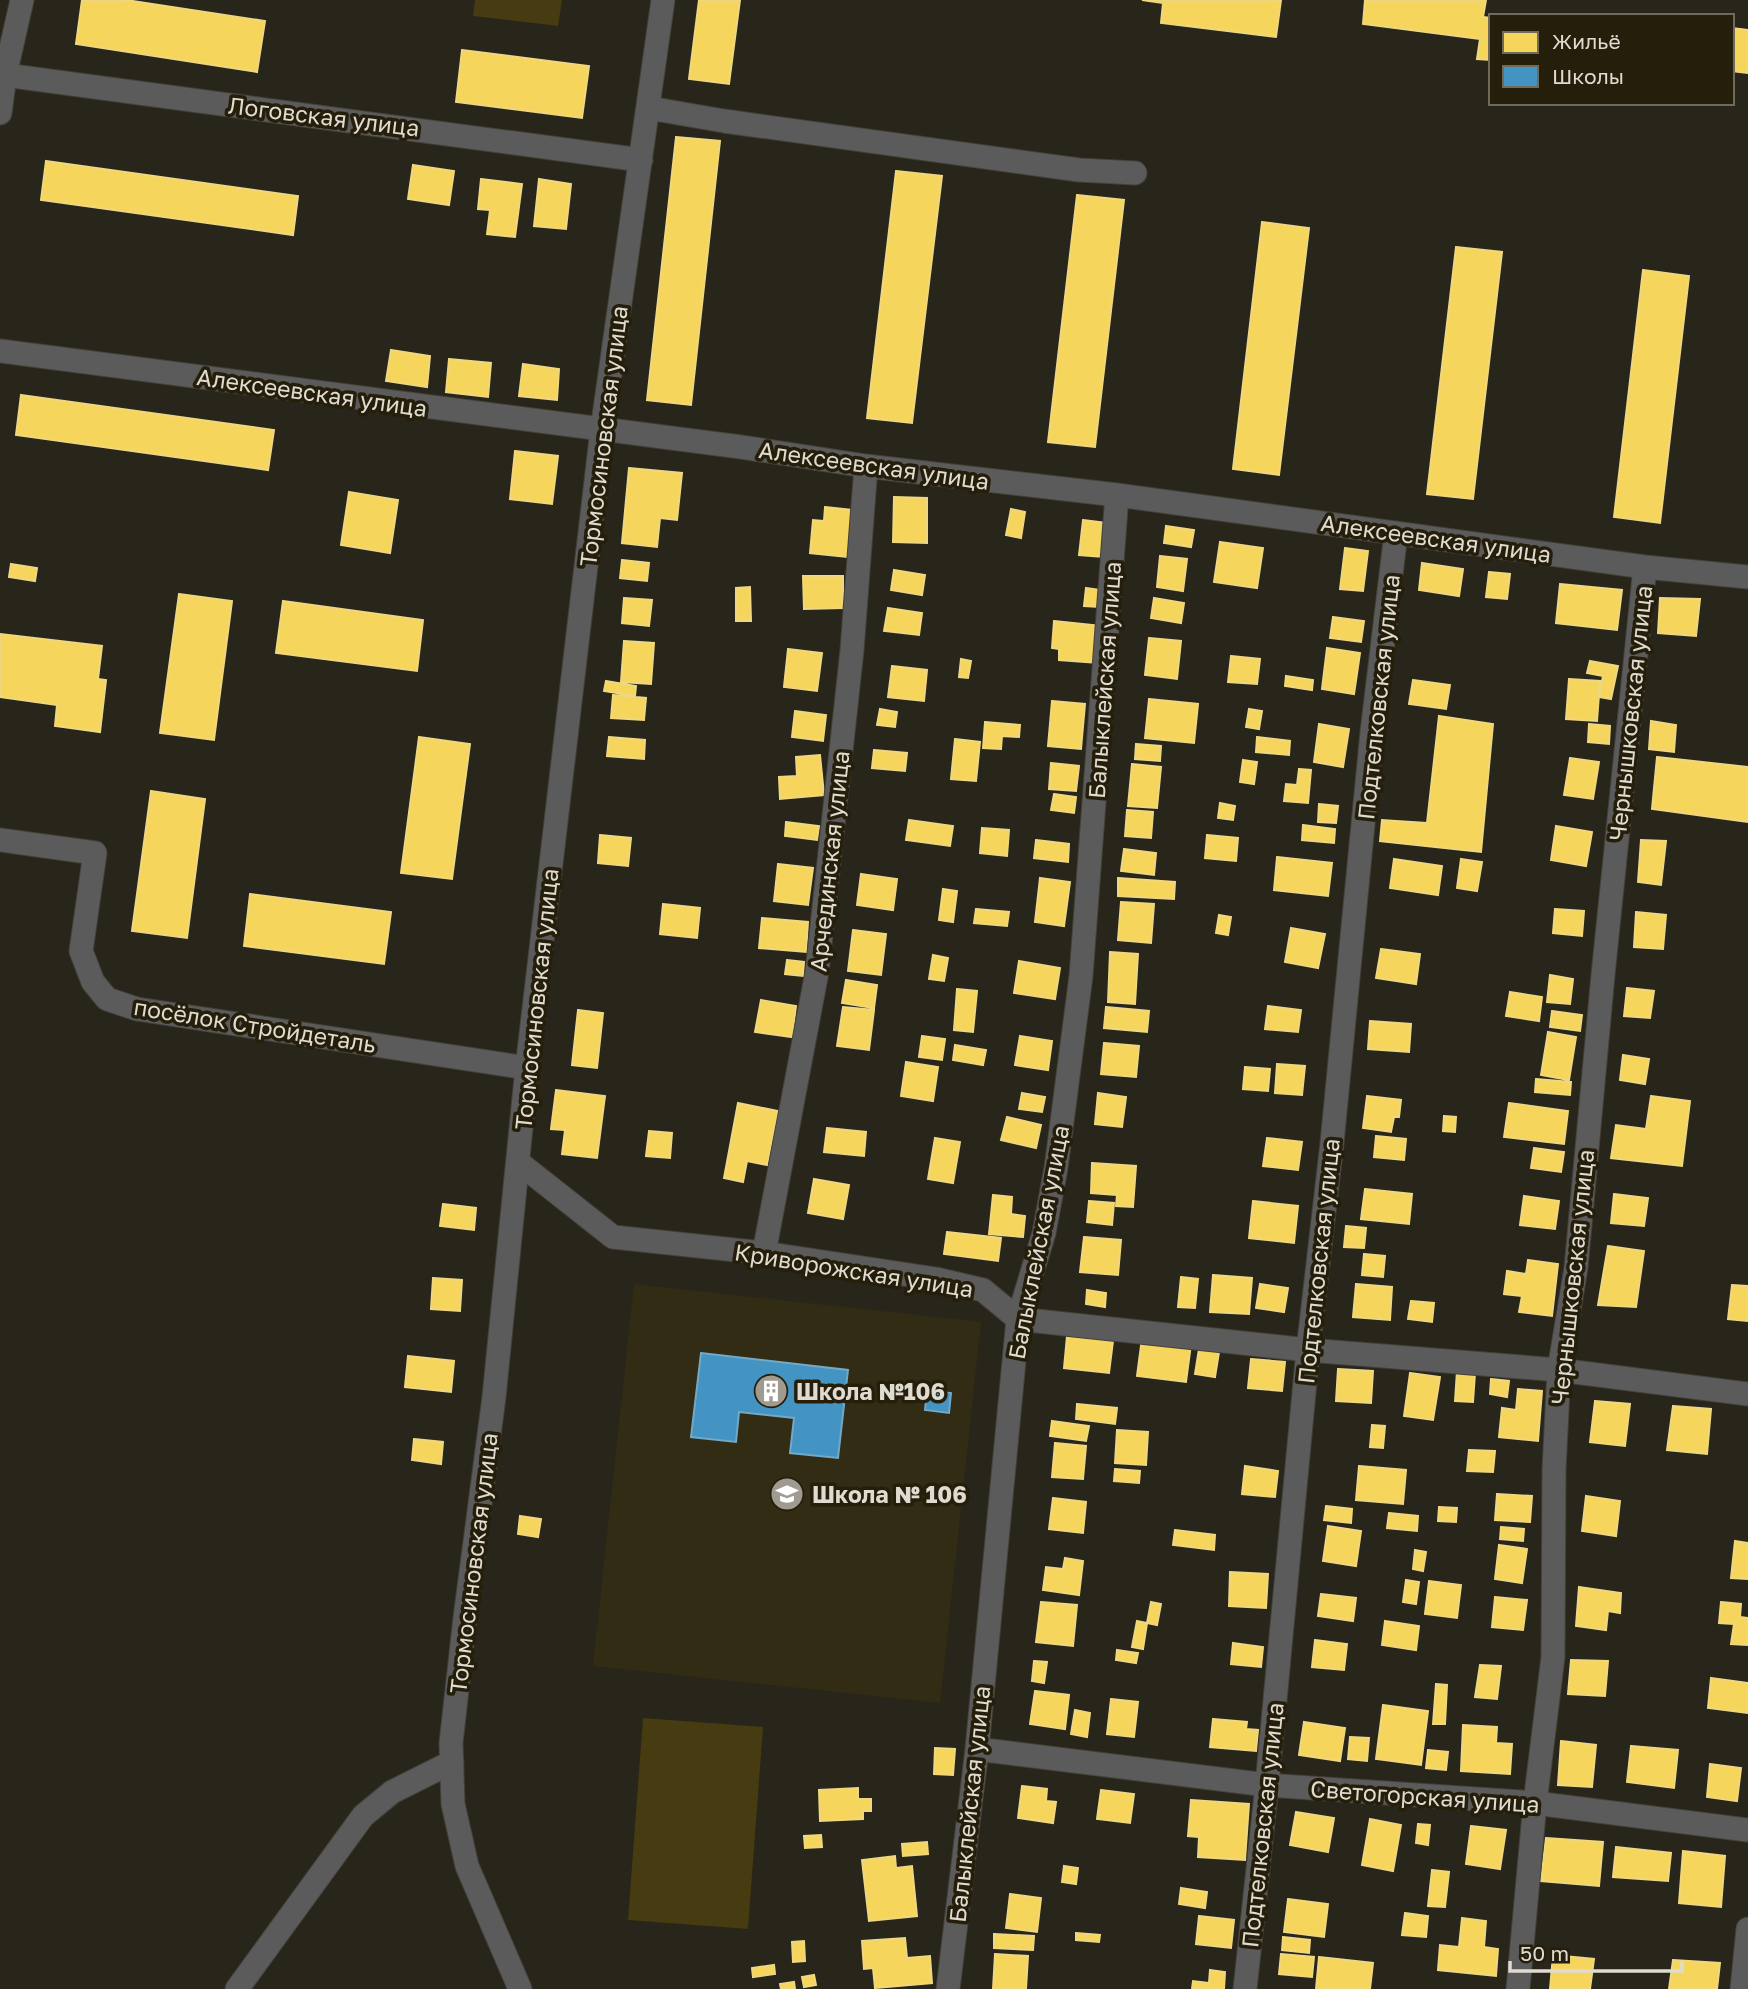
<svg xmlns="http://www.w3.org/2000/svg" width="1748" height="1989" font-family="'Golos Text',sans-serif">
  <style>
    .built { fill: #332c14 }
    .green { fill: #463b11 }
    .homes { fill: #f6d55c; stroke: #efd77f; stroke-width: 2 }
    .schools { fill: #4393c3; stroke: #72a9c7; stroke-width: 2 }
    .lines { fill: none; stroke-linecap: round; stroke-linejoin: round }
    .minor-casing { stroke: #444139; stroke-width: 25 }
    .minor { stroke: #5c5b5b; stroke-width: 23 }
    .labels { text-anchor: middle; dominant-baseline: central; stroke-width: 7; stroke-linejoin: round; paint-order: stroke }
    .street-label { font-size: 23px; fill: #dfdbd0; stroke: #241e0b }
    .poi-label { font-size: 23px; font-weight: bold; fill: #dfdbd0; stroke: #241e0b; text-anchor: start }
  </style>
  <rect width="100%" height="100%" fill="#28251b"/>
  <path class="built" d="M634,1284L981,1322L940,1703L593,1666Z"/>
  <path class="green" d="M475,0H562L558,26L473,16Z
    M643,1718L763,1727L748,1929L628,1920Z"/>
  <path class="homes" d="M82,0H126L265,21L257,72L76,44Z
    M699,0H740L729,84L689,79Z
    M1142,0H1281L1276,37L1161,23L1163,3Z
    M1365,0H1486L1483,17L1491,18V60L1477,59L1480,39L1363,24Z
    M1732,28L1748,30V73L1732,71Z
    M462,50L589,66L582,118L456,102Z
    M676,137L720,141L691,405L647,400Z
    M46,161L298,196L293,235L41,200Z
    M413,165L454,171L449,205L408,199Z
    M896,171L942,176L912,423L867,418Z
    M481,179L522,184L515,237L487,234L490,210L478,209Z
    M539,179L571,184L566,229L534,226Z
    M1077,195L1124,200L1095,447L1048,442Z
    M1262,222L1309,228L1279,475L1233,469Z
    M1456,247L1502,252L1473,499L1427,494Z
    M1643,270L1689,276L1660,523L1614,517Z
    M391,350L430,356L427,387L386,381Z
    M449,359L491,363L488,397L446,392Z
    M523,364L559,369L557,400L519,396Z
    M21,395L274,430L268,470L16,435Z
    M515,451L558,456L552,504L510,499Z
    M629,468L682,473L677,520L660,518L657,547L622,543Z
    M349,492L398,500L390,553L341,545Z
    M894,497L927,498V543L893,542Z
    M825,507L852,510L847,557L810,553L813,520L824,521Z
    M1011,509L1025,512L1021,538L1006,535Z
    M1083,520L1108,523L1104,557L1079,555Z
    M1166,526L1194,530L1191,547L1164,543Z
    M1220,542L1263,548L1257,588L1214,582Z
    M1345,548L1368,551L1363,591L1340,589Z
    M1160,556L1187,559L1183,591L1157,587Z
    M622,560L649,563L647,581L620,578Z
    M1422,563L1463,569L1459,596L1419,590Z
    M11,564L37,568L35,581L9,577Z
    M894,570L925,575L922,595L891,590Z
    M1489,572L1510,574L1507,599L1486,597Z
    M803,576H843V608L804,609Z
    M1560,584L1622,590L1617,630L1556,623Z
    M750,587L751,621H736V588Z
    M1086,588L1101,590L1100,607L1084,606Z
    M179,594L232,601L214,740L160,733Z
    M624,598L652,600L649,626L622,623Z
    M1154,598L1184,603L1181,623L1151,618Z
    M1660,598L1700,599L1696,636L1658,633Z
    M283,601L423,620L417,671L276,653Z
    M888,608L922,613L919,635L884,631Z
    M1333,617L1364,621L1361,642L1330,638Z
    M1054,621L1101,626L1098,663L1059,660V649L1052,648Z
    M0,634L102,646L98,679L106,680L100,732L55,726L57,705L0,697Z
    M1149,638L1181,641L1177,679L1145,675Z
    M624,641L654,643L651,684L621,682Z
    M1327,648L1360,653L1354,694L1322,689Z
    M788,649L822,653L817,691L784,687Z
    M1231,656L1260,659L1257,684L1228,682Z
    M961,659L971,661L968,678L959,677Z
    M1590,661L1618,666L1611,699L1599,697L1603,676L1587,673Z
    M892,666L927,670L924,701L888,697Z
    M1286,676L1313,680L1312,690L1285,686Z
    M1569,679L1600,681L1597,721L1566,719Z
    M1413,680L1450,685L1446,709L1409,704Z
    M606,681L636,686L635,696L604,691Z
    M613,695L646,698L644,720L611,718Z
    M1149,699L1198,704L1194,743L1145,738Z
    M1052,701L1085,704L1081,749L1048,746Z
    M880,709L897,712L895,727L877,725Z
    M1249,709L1262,711L1259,729L1246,727Z
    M795,711L826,715L823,741L792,737Z
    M1439,716L1493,724L1481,852L1380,841L1382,820L1427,823Z
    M1651,721L1676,725L1674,752L1649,749Z
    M985,722L1020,725L1019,737L1002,736L1001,749L983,748Z
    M1319,724L1349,729L1343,767L1314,762Z
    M1589,724L1610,726L1609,744L1588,742Z
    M419,737L470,744L452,879L401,873Z
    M609,737L645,740L644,759L607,756Z
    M1257,737L1290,741L1289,755L1256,752Z
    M955,739L980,742L976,781L951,779Z
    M1136,744L1161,746L1160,761L1135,759Z
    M874,750L907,753L905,771L872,768Z
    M820,755L824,795L780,799L779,777L797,776L796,757Z
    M1657,757L1748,767V822L1652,809Z
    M1570,758L1599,762L1593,799L1564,795Z
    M1243,760L1257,762L1254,784L1240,782Z
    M1051,763L1079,766L1076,791L1049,789Z
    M1132,764L1161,767L1157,808L1128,806Z
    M1299,769L1311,770L1308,803L1284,801L1286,784L1297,785Z
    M151,791L205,799L187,938L132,931Z
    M1054,794L1076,797L1074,813L1051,810Z
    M1220,803L1235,806L1233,820L1218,818Z
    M1319,804L1338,806L1336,823L1318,822Z
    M1127,810L1153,812L1151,838L1125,836Z
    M909,820L953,826L950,846L906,840Z
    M786,822L819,826L817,840L785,836Z
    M1303,825L1335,829L1334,843L1302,840Z
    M1556,826L1592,832L1586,866L1551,860Z
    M982,828L1009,830L1007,856L980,853Z
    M600,835L631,838L628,866L598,863Z
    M1207,835L1238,838L1236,861L1205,858Z
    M1036,840L1069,844L1068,862L1034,858Z
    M1641,840L1666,841L1661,885L1638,882Z
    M1124,849L1156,853L1154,875L1121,871Z
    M1277,857L1332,863L1328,896L1274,890Z
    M1394,859L1442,866L1438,895L1390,888Z
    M1461,859L1482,862L1477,891L1457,888Z
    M778,864L813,868L808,905L774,901Z
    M861,874L897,879L893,910L857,905Z
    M1040,878L1070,882L1064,926L1035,922Z
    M1118,878L1175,882L1174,899L1118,896Z
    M943,889L957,891L953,922L939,920Z
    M250,894L391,912L384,964L244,946Z
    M1121,902L1154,904L1151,943L1118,940Z
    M663,904L700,908L697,938L660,934Z
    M976,909L1009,912L1007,926L974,923Z
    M1555,909L1584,911L1582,936L1553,933Z
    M1636,912L1666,915L1663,949L1634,947Z
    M1219,915L1231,917L1228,935L1216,933Z
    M762,918L808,922L806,952L759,948Z
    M1291,928L1325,934L1318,968L1285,962Z
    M853,930L886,934L881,975L848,971Z
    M1381,949L1420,954L1416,984L1376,978Z
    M1110,952L1138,954L1135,1004L1108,1002Z
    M933,955L948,958L944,981L929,979Z
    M787,960L804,962L803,976L785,974Z
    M1019,961L1060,968L1055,999L1014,993Z
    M1550,975L1573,979L1570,1004L1547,1002Z
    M846,980L877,985L874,1008L842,1003Z
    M1627,988L1654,991L1650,1018L1624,1016Z
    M957,989L977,991L973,1032L954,1030Z
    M1510,992L1542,997L1539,1021L1506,1016Z
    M761,1000L796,1006L792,1037L755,1032Z
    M1268,1006L1301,1010L1298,1032L1265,1029Z
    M843,1007L874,1010L869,1050L837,1046Z
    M1106,1007L1149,1011L1147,1032L1104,1028Z
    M578,1010L603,1013L597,1068L572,1065Z
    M1552,1011L1582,1015L1580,1031L1550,1027Z
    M1370,1021L1411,1024L1409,1052L1368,1049Z
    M1548,1032L1576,1037L1569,1080L1541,1075Z
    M922,1036L945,1039L942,1060L919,1057Z
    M1020,1036L1052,1041L1048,1070L1015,1065Z
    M1104,1043L1139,1046L1136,1077L1101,1074Z
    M955,1045L986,1050L983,1065L953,1060Z
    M1623,1055L1649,1059L1645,1084L1620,1080Z
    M906,1062L938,1067L933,1101L901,1096Z
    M1277,1064L1305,1066L1302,1095L1275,1093Z
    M1245,1067L1270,1069L1268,1091L1243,1089Z
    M1536,1079L1571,1082L1570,1095L1535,1092Z
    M556,1090L605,1096L597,1158L562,1154L565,1130L551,1129Z
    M1022,1093L1045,1097L1042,1112L1019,1109Z
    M1098,1093L1126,1097L1122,1127L1095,1124Z
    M1367,1096L1401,1100L1399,1117H1394L1391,1132L1363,1128Z
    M1651,1096L1690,1101L1682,1166L1611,1158L1616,1125L1646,1129Z
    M738,1103L778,1111L767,1165L747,1161L743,1182L724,1178Z
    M1509,1103L1568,1111L1564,1144L1504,1137Z
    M1444,1116L1456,1117L1455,1132L1443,1131Z
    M1007,1117L1041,1125L1036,1148L1001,1140Z
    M827,1128L866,1132L864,1156L824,1152Z
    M649,1131L672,1133L670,1158L646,1156Z
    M1376,1136L1406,1139L1404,1160L1374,1157Z
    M935,1138L960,1142L953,1183L928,1179Z
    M1267,1138L1302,1142L1298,1170L1263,1166Z
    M1534,1148L1564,1152L1561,1172L1531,1168Z
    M1092,1163L1136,1166L1133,1207L1116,1206L1117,1195L1091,1193Z
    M814,1179L849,1185L843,1219L808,1213Z
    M1365,1189L1412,1194L1409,1224L1361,1219Z
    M1614,1194L1648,1198L1644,1226L1611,1223Z
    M993,1195L1012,1197L1011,1214L1025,1216L1023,1237L989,1234Z
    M1524,1196L1559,1201L1555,1229L1520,1225Z
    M1089,1201L1114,1203L1112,1225L1087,1222Z
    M1253,1201L1298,1206L1294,1243L1249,1238Z
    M443,1204L476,1208L474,1230L440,1226Z
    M1346,1226L1366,1228L1364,1248L1344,1247Z
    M947,1232L1001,1238L998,1261L944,1254Z
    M1084,1237L1121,1240L1118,1275L1080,1272Z
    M1608,1246L1644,1251L1636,1307L1598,1305Z
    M1364,1254L1385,1256L1383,1277L1362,1275Z
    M1528,1260L1558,1264L1552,1316L1519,1312L1522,1296L1504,1294L1507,1271L1526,1274Z
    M1213,1275L1252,1278L1249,1314L1210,1312Z
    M1181,1277L1198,1279L1195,1308L1178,1307Z
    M433,1278L462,1280L460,1311L431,1309Z
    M1260,1284L1288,1288L1284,1312L1256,1308Z
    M1356,1284L1392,1287L1390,1320L1353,1317Z
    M1732,1285L1748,1286V1321L1728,1319Z
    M1087,1290L1106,1293L1105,1307L1086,1304Z
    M1411,1301L1434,1303L1432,1322L1408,1319Z
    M1067,1336L1113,1341L1109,1373L1064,1368Z
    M1142,1338L1191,1344L1186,1382L1137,1376Z
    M1199,1349L1219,1352L1215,1377L1195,1374Z
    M408,1356L454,1361L451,1392L405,1387Z
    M1251,1359L1285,1362L1282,1391L1248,1388Z
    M1338,1369L1373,1371L1371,1403L1336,1401Z
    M1457,1371L1475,1373L1473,1402L1455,1401Z
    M1410,1373L1440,1377L1433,1420L1404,1416Z
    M1491,1379L1509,1381L1507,1397L1490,1394Z
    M1518,1389L1542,1391L1538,1441L1499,1437L1502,1408L1516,1410Z
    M1595,1401L1630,1404L1625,1446L1590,1442Z
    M1077,1404L1117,1408L1115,1424L1076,1419Z
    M1673,1406L1711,1409L1707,1454L1667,1450Z
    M1052,1421L1089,1426L1086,1441L1050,1436Z
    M1372,1425L1385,1426L1383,1448L1370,1447Z
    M1117,1430L1148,1432L1146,1465L1115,1463Z
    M414,1439L443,1442L441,1464L412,1460Z
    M1055,1443L1086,1446L1083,1479L1052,1477Z
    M1469,1450L1495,1451L1493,1472L1467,1471Z
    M1245,1466L1278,1471L1275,1497L1242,1494Z
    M1359,1466L1406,1470L1403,1504L1356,1500Z
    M1115,1469L1140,1471L1139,1483L1114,1481Z
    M1497,1494L1532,1496L1530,1522L1495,1520Z
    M1586,1496L1620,1501L1616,1536L1582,1531Z
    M1053,1498L1086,1502L1083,1533L1049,1529Z
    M1326,1506L1352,1509L1351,1523L1324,1520Z
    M1439,1507L1457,1508L1456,1522L1438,1521Z
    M1389,1513L1418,1516L1417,1531L1387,1528Z
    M520,1516L541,1519L538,1537L518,1534Z
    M1328,1526L1361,1531L1356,1566L1323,1561Z
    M1501,1527L1524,1529L1523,1541L1500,1539Z
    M1175,1530L1215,1535L1214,1550L1173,1545Z
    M1735,1541L1748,1543V1579L1731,1578Z
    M1499,1545L1527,1549L1522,1583L1495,1579Z
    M1415,1550L1426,1552L1423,1571L1413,1569Z
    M1065,1558L1083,1561L1079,1595L1043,1590L1046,1567L1063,1569Z
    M1230,1572L1268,1574L1266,1608L1229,1606Z
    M1406,1580L1419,1582L1416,1604L1403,1602Z
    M1429,1581L1461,1585L1457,1618L1425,1614Z
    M1579,1587L1621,1593L1620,1613L1608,1611L1606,1630L1576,1626Z
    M1321,1594L1356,1598L1353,1621L1318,1616Z
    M1495,1597L1527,1600L1523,1630L1492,1627Z
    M1041,1602L1077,1605L1073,1646L1036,1642Z
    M1151,1602L1161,1604L1157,1625L1147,1623Z
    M1721,1602L1741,1604L1740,1617L1748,1618V1645L1731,1644L1734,1624L1719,1623Z
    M1137,1621L1147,1623L1143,1649L1132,1647Z
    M1385,1621L1419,1626L1416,1650L1382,1645Z
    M1315,1640L1347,1644L1344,1670L1312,1667Z
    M1233,1643L1263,1647L1261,1667L1231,1664Z
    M1117,1650L1138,1653L1136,1663L1116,1660Z
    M1571,1660L1608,1661L1605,1696L1568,1694Z
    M1034,1661L1047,1662L1044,1683L1032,1681Z
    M1480,1665L1501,1666L1497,1699L1475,1697Z
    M1711,1678L1748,1683V1713L1708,1708Z
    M1436,1684L1447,1685L1445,1724H1433Z
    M1035,1691L1069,1695L1065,1729L1030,1724Z
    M1111,1699L1138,1702L1134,1737L1107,1734Z
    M1383,1705L1428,1711L1421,1765L1376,1759Z
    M1075,1710L1090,1713L1087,1737L1071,1734Z
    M1213,1719L1247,1722L1246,1729L1258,1730L1256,1751L1210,1747Z
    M1304,1722L1345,1728L1340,1761L1299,1755Z
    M1463,1725L1497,1727L1496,1743L1512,1744L1510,1774L1461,1771Z
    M1350,1737L1369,1738L1367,1761L1348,1759Z
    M1561,1741L1596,1745L1592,1787L1558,1785Z
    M1631,1746L1678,1750L1674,1788L1627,1782Z
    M935,1748L955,1749L953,1775L934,1774Z
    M1428,1750L1448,1752L1446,1770L1426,1768Z
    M1710,1764L1741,1768L1737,1801L1707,1797Z
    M1022,1786L1047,1789L1046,1801L1056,1802L1053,1823L1018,1818Z
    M858,1788V1799H871V1811H863V1819L820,1821L819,1790Z
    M1101,1790L1134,1794L1130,1823L1097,1819Z
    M1191,1800L1249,1804L1245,1860L1198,1857L1199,1837L1188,1836Z
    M1296,1812L1334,1818L1328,1852L1290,1845Z
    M1370,1819L1401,1825L1393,1871L1362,1865Z
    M1418,1824L1430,1825L1428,1845L1416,1843Z
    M1471,1826L1506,1830L1500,1869L1466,1864Z
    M821,1835L822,1847L805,1848L804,1836Z
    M1546,1838L1603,1842L1599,1886L1541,1881Z
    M927,1842L928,1854L903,1856L902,1844Z
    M1616,1847L1671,1853L1668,1881L1613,1877Z
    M1683,1851L1725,1856L1721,1907L1679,1903Z
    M895,1856L896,1868L912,1866L917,1916L869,1921L862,1860Z
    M1064,1866L1078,1868L1076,1884L1062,1882Z
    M1432,1870L1449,1872L1445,1907L1428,1906Z
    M1181,1888L1207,1892L1205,1908L1179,1904Z
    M1010,1894L1041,1898L1037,1932L1006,1928Z
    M1288,1899L1328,1904L1324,1937L1284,1932Z
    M1405,1913L1428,1916L1426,1937L1402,1935Z
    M1199,1916L1234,1920L1231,1948L1196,1944Z
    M1462,1918L1486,1921L1484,1947L1498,1949L1496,1976L1438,1970L1440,1945L1459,1947Z
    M1076,1933L1100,1935L1099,1942L1076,1940Z
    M994,1934L1034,1936L1033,1950L994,1948Z
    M1283,1937L1310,1940L1309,1953L1282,1950Z
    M905,1938L907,1958L930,1956L932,1983L875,1988L873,1968L864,1969L862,1941Z
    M804,1941L805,1961L793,1962L792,1942Z
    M995,1954L1028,1956L1026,1989H993Z
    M1281,1954L1314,1957L1312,1977L1279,1974Z
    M1553,1955L1594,1959L1590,1989H1550Z
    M1319,1957L1373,1963L1370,1989H1316Z
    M1673,1960L1720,1963L1717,1989H1669Z
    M774,1965L775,1974L753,1977L752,1968Z
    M1210,1970L1225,1972L1224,1989H1192L1193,1981L1209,1983Z
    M814,1975L816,1985L804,1987L802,1977Z
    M794,1982L795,1989H781L780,1984Z"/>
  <path class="schools" d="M701,1353L848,1370L838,1458L790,1453L794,1418L739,1412L736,1442L691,1437Z
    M927,1390L951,1393L949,1413L925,1410Z"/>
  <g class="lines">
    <defs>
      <path id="minor" d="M5,75L641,160
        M649,108L724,121L1079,170L1135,173
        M0,113L5,75L22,0
        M0,351L741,447L866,466L1117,495L1645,567L1748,577
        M0,840L95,853L81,951L93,982L107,999L137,1009L527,1068
        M518,1162L613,1237L764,1253L936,1279L983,1290L1018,1319L1308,1350L1559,1370L1748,1394
        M764,1253L817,972L852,650L866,466
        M977,1749L1267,1785L1535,1803L1748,1830
        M237,1989L363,1816L392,1792L452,1762
        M520,1989L467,1866L453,1804L451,1743L465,1618L494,1397L527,1068L602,430L663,0
        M948,1989L977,1749L1018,1319L1044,1233L1056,1168L1081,976L1117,495
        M1245,1989L1267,1785L1308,1350L1332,1143L1372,732L1396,533
        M1518,1989L1535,1803L1553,1657L1554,1470L1559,1370L1576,1268L1603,975L1645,567
        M1742,1989L1748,1929"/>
    </defs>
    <use href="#minor" class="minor-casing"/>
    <use href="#minor" class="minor"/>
  </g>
  <defs>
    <symbol id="building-disc" viewBox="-11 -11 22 22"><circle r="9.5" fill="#9f9b91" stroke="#241e0b"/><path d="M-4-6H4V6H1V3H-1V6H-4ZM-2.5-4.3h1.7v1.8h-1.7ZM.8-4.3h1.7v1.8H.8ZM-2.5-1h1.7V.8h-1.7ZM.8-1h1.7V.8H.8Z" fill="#fff"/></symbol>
    <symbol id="school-disc" viewBox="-11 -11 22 22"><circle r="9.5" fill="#9f9b91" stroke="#241e0b"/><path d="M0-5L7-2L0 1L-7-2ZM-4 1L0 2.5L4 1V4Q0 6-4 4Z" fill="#fff"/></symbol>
  </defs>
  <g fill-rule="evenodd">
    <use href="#building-disc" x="752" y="1372" width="38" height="38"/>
    <use href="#school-disc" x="768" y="1475" width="38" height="38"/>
  </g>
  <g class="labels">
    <g class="street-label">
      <text transform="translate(324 116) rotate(7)">Логовская улица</text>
      <text transform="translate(312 392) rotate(8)">Алексеевская улица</text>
      <text transform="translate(603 436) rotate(-83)">Тормосиновская улица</text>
      <text transform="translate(874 465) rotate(8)">Алексеевская улица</text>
      <text transform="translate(1436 538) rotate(8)">Алексеевская улица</text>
      <text transform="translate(1104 680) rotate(-86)">Балыклейская улица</text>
      <text transform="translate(1378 697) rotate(-84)">Подтелковская улица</text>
      <text transform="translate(1630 713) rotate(-84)">Чернышковская улица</text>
      <text transform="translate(829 861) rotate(-84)">Арчединская улица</text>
      <text transform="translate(536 999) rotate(-84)">Тормосиновская улица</text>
      <text transform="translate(255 1025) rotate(9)">посёлок Стройдеталь</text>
      <text transform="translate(1038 1242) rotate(-79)">Балыклейская улица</text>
      <text transform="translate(1318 1261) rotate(-84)">Подтелковская улица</text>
      <text transform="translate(854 1270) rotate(9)">Криворожская улица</text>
      <text transform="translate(1572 1277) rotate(-84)">Чернышковская улица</text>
      <text transform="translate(473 1563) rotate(-83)">Тормосиновская улица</text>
      <text transform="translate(1425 1796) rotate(4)">Светогорская улица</text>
      <text transform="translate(969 1804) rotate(-84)">Балыклейская улица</text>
      <text transform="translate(1262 1825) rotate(-84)">Подтелковская улица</text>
    </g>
    <g class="poi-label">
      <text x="796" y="1391">Школа №106</text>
      <text x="812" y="1494">Школа № 106</text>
    </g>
  </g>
  <rect x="1489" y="14" width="245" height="91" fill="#241e0b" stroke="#6f6a5a" stroke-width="2"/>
  <rect x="1503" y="32" width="35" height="21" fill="#f6d55c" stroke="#6f6a5a" stroke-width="2"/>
  <text x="1552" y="49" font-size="21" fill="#dfdbd0">Жильё</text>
  <rect x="1503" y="66" width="35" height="21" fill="#4393c3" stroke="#6f6a5a" stroke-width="2"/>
  <text x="1552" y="84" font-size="21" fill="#dfdbd0">Школы</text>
  <path d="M1510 1961v10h172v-10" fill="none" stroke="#dfdbd0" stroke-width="3.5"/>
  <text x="1520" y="1961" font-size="21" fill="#dfdbd0" stroke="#241e0b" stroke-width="5" paint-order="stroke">50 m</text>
</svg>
